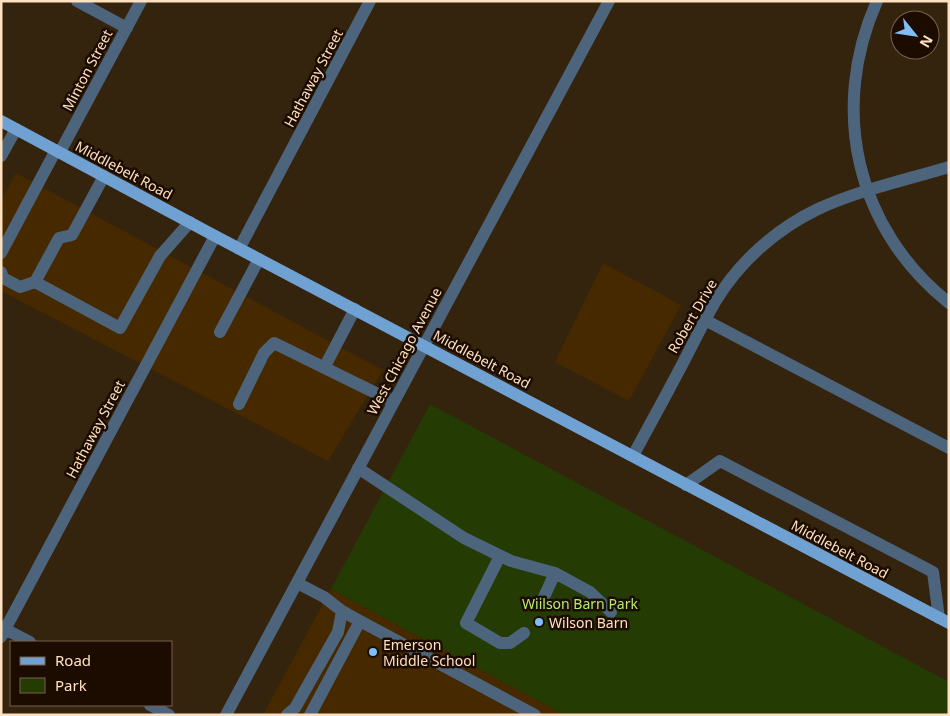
<svg xmlns="http://www.w3.org/2000/svg" width="950" height="716" font-family="'Noto Sans',sans-serif">
  <style>
    .built { fill: #472900 }
    .green { fill: #243b03 }
    .lines { fill: none; stroke-linecap: round; stroke-linejoin: round }
    .minor { stroke: #4d647d; stroke-width: 12 }
    .major { stroke: #70a1d3; stroke-width: 12 }
    .tree { fill: #799241 }
    .poi-dot { fill: #81bdfa; stroke: #1c0c00; stroke-width: 2 }
    .labels { text-anchor: middle; dominant-baseline: central; stroke-width: 5; stroke-linejoin: round; paint-order: stroke }
    .street-label { font-size: 14px; fill: #fee1c0; stroke: #1c0c00 }
    .park-label { font-size: 14px; fill: #b1ed6c; stroke: #1c0c00 }
    .poi-label { font-size: 14px; fill: #fee1c0; stroke: #1c0c00; text-anchor: start }
  </style>
  <rect width="100%" height="100%" fill="#34230d"/>
  <path class="built" d="M16,173L383,370L328,461L1,291V200Z
    M603,263L681,305L629,401L555,362Z
    M331,589L565,715H263Z"/>
  <path class="green" d="M430,404L949,682V715H565L331,589Z"/>
  <g class="lines">
    <path class="minor" d="M77,1L127,28
      M877,1C829,109 856,229 949,303
      M60,152L141,1
      M1,156L16,129
      M239,249L370,1
      M1,253L56,150
      M1,272L3,278L20,287L35,282L59,238L72,235L104,176
      M35,282L120,328L160,256L190,222
      M705,320L949,448
      M220,332L259,259
      M324,368L355,309
      M239,404L264,353L274,343L394,402
      M633,456C650,424 668,392 685,359C695,340 704,321 715,302C739,262 776,229 818,209C859,190 906,180 949,167
      M358,468L464,538L511,561L555,573L590,592L611,612
      M686,485L720,461L933,572L939,618
      M500,556L466,623L500,643H510L524,633
      M297,583L324,597L342,611L360,621L535,715
      M544,597L555,573
      M1,627L30,642
      M1,637L215,236
      M150,705L169,715
      M226,715L609,1
      M287,715L295,708L338,632L342,611
      M310,715L360,621"/>
    <path class="major" d="M1,121L215,236L949,623"/>
  </g>
  <circle class="tree" cx="75" cy="469" r="6"/>
  <g class="poi-dot">
    <circle cx="539" cy="622" r="5"/>
    <circle cx="373" cy="652" r="5"/>
  </g>
  <g class="labels">
    <g class="street-label">
      <text transform="translate(87 70) rotate(-62)">Minton Street</text>
      <text transform="translate(313 78) rotate(-62)">Hathaway Street</text>
      <text transform="translate(124 170) rotate(28)">Middlebelt Road</text>
      <text transform="translate(692 316) rotate(-60)">Robert Drive</text>
      <text transform="translate(404 351) rotate(-62)">West Chicago Avenue</text>
      <text transform="translate(482 359) rotate(28)">Middlebelt Road</text>
      <text transform="translate(95 429) rotate(-62)">Hathaway Street</text>
      <text transform="translate(840 549) rotate(28)">Middlebelt Road</text>
    </g>
    <g class="park-label">
      <text x="580" y="603">Wiilson Barn Park</text>
    </g>
    <g class="poi-label">
      <text x="549" y="622">Wilson Barn</text>
      <text x="383" y="644">Emerson<tspan x="383" dy="16">Middle School</tspan></text>
    </g>
  </g>
  <rect width="950" height="716" fill="none" stroke="#fee1c0" stroke-width="5"/>
  <rect x="10" y="641" width="162" height="65" fill="#1c0c00" stroke="#76614d"/>
  <rect x="20" y="657" width="25" height="8" fill="#70a1d3" stroke="#76614d"/>
  <text x="55" y="666" font-size="15" fill="#fee1c0">Road</text>
  <rect x="20" y="678" width="25" height="15" fill="#243b03" stroke="#76614d"/>
  <text x="55" y="691" font-size="15" fill="#fee1c0">Park</text>
  <g transform="translate(915 35) rotate(120)"><circle r="24" fill="#1c0c00" stroke="#76614d"/>
  <path d="M0-4L9 19L0 12L-9 19Z" fill="#81bdfa"/>
  <text y="-8" font-size="14" font-weight="bold" text-anchor="middle" fill="#fee1c0">N</text>
  </g>
</svg>
